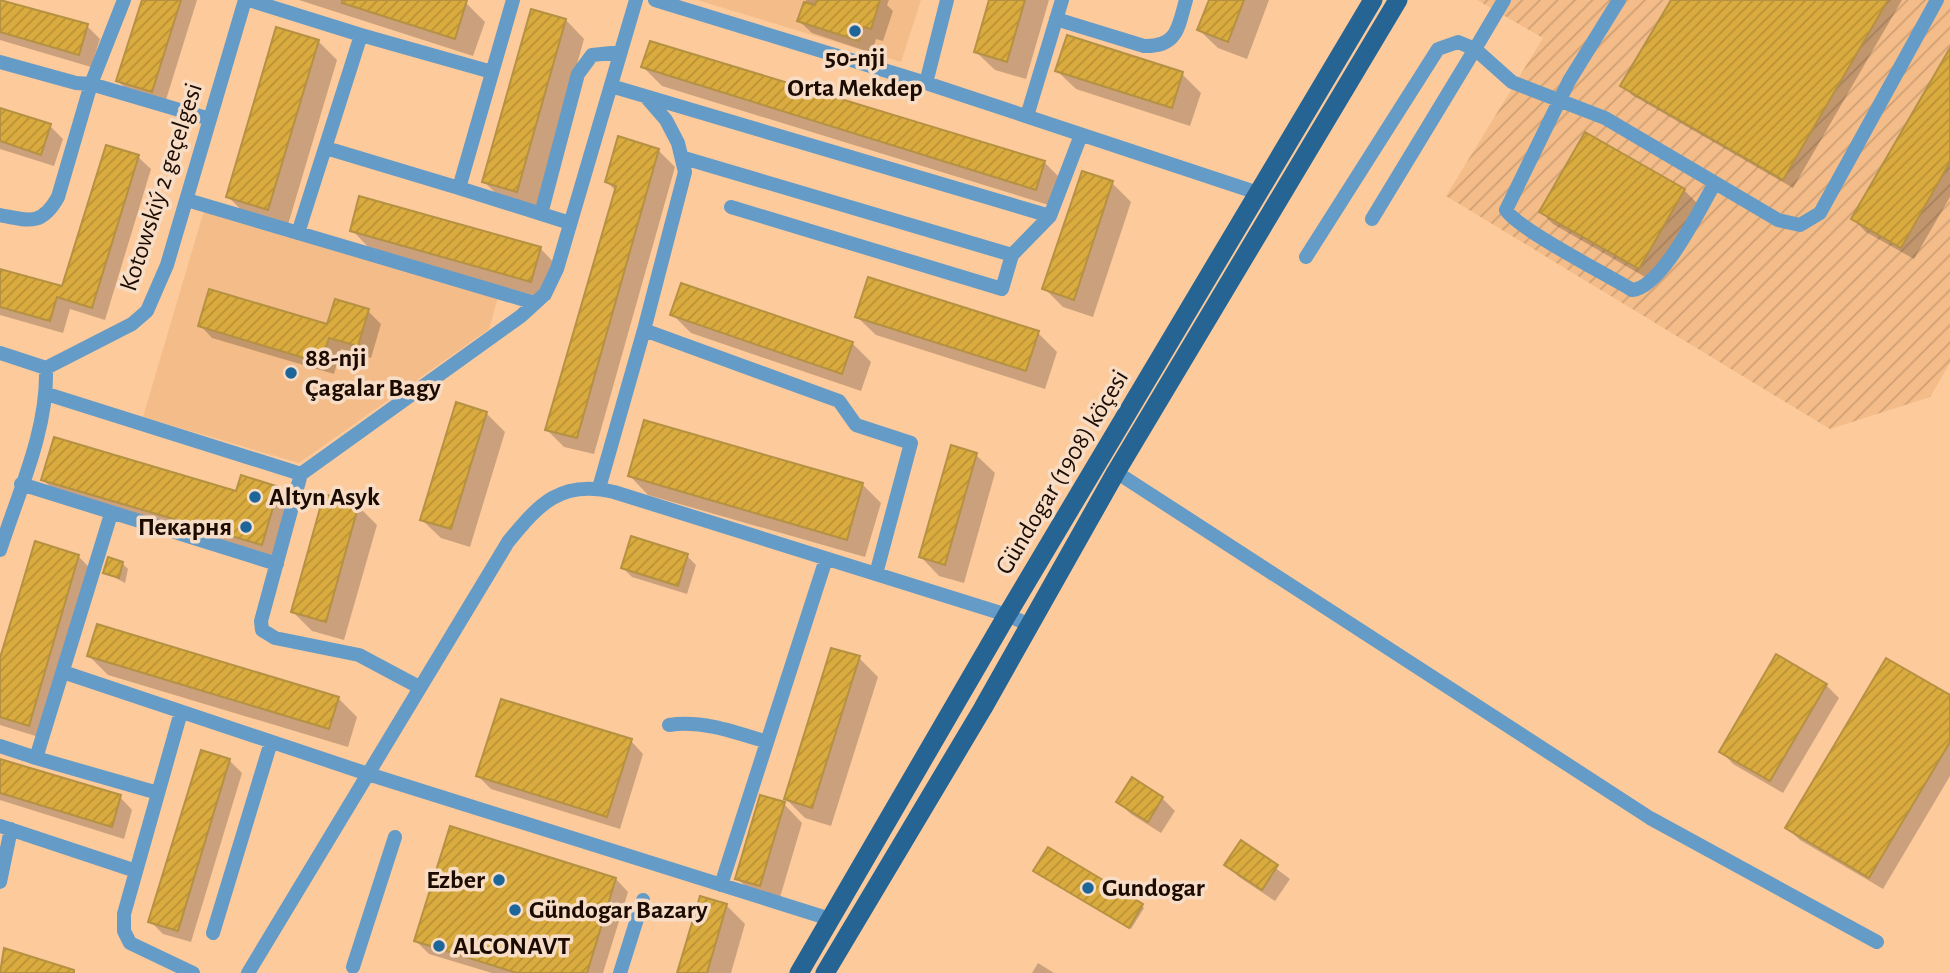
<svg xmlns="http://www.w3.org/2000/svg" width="1950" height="973" font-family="'Alegreya Sans',sans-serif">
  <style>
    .built { fill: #f3bc89 }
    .industrial { fill: url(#industrial-furrows) }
    .shadow { fill: #0003 }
    .building { fill: url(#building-hatch); stroke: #b59143; stroke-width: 2 }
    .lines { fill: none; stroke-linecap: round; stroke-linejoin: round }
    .minor { stroke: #659bc7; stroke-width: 14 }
    .major { stroke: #256493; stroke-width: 19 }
    .poi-dot { fill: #1d669a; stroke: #f7ddc6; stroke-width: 2.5 }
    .labels { text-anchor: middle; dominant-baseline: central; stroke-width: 7; stroke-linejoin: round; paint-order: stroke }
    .poi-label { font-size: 26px; font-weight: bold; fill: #1c0b00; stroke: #f7ddc6; text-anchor: start }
    .street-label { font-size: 26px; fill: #1c0b00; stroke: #f7ddc6 }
  </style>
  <defs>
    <pattern id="industrial-furrows" width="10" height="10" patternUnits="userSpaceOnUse" patternTransform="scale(1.75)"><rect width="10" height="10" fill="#f3bc89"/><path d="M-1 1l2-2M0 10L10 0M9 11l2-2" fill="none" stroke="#d0a074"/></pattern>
    <pattern id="building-hatch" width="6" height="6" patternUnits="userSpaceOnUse" patternTransform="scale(1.75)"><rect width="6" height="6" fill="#daab3e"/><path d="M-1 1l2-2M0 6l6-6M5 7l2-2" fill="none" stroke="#ba9235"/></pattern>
  </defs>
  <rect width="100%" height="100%" fill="#fdca9b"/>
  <path class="built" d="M697,0H921L901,62Z
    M206,204L500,290L489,329L299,463L143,417Z"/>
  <path class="industrial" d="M1477,0H1950V363L1930,397L1830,429L1446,196L1543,38Z"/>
  <path class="shadow" d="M0,0L87,26L100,39L91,67L0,40Z
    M144,0H197L165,103L131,94L118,81Z
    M299,0H457L466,3L485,22L473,56Z
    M806,0H889L887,5L893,11L883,41L876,39L872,53L812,33L799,21Z
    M991,0H1049L1026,79L995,70L976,52Z
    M1211,0H1269L1247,59L1218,48L1199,30Z
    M1673,0H1902L1793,188L1632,95L1623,86Z
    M566,20L584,39L536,210L503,200L484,182Z
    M318,41L337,60L287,228L247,215L228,197Z
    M1950,51V197L1914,259L1866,232L1853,219Z
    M643,67L1044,162L1063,181L1055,207L662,86Z
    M1057,71L1182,74L1201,93L1190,126L1076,89Z
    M0,110L50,126L63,139L54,166L0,149Z
    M658,150L675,167L594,454L564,447L547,430L616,191L607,182Z
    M138,157L151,169L105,320L70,309L63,333L0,315V271L64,289Z
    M1112,183L1131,202L1093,317L1063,307L1044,288Z
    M1684,190L1697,203L1652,281L1553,224L1541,212Z
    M361,198L541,249L559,268L550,300L370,249L352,230Z
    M336,301L368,311L381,324L371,358L341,349L334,374L212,338L200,325L328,326Z
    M672,314L852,343L871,362L861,391L691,333Z
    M857,317L1038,333L1057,352L1045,389L876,335Z
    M486,413L505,432L470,547L441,538L422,520Z
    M976,455L995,473L964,583L939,576L921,557Z
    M630,476L862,484L881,503L865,557L648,495Z
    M43,480L237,494L278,488L295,505L278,561L60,496Z
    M358,506L377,525L344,640L312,631L293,612Z
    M78,556L91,569L42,738L0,725V664Z
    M687,556L696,565L687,594L632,577L623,568Z
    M122,563L128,569L125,583L105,572Z
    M89,656L338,698L357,717L348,747L108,675Z
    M859,658L878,677L831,826L805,818L786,799Z
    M1826,685L1839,698L1783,793L1733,764L1721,751Z
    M1950,697V776L1883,889L1800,840L1787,828Z
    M631,741L643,754L620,829L491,789L478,776Z
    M229,760L242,773L191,942L163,934L150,921Z
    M0,761L120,797L132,810L124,839L0,800Z
    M1132,780L1162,798L1175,811L1161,833L1131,814L1118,802Z
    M784,804L802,823L778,904L756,897L737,878Z
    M1242,843L1290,879L1275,901L1239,877L1227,865Z
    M1038,873L1142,906L1144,908L1131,929Z
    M616,879L628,892L603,973H492L429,954L416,941Z
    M726,905L745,924L731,973H679Z
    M1038,963L1054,973H1032Z"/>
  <path class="building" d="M0,0L88,24L79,55L0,32Z
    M142,0H181L152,92L116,81Z
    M342,0H467L455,39L342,3Z
    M817,0H880L871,29L864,27L859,41L797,21L804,2L815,5Z
    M989,0H1025L1007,62L974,52Z
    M1209,0H1244L1228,42L1197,30Z
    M1671,0H1888L1783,180L1620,86Z
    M531,9L566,19L517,192L482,182Z
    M276,27L319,40L268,210L226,197Z
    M1067,35L1183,72L1172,108L1055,71Z
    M650,41L1045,161L1036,190L641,67Z
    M1950,48V162L1901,248L1851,219Z
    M0,108L51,124L41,155L0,141Z
    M1585,132L1685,189L1639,269L1539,212Z
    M618,136L659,149L577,438L545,430L616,186L605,182Z
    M106,145L139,155L92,308L57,297L50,321L0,307V269L62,286Z
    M1082,171L1113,181L1074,300L1042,289Z
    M359,196L541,247L531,282L350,231Z
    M868,277L1039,331L1026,371L855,317Z
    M681,283L853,342L842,374L670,315Z
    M209,289L327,324L335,299L369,309L358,346L329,338L321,363L198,326Z
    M456,402L487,412L451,529L420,520Z
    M644,420L863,483L847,540L628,476Z
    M54,437L236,491L241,475L279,487L262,545L41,480Z
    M951,445L977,453L945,565L919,557Z
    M324,494L359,504L326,622L291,612Z
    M631,536L688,554L678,586L621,568Z
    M35,541L79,555L29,726L0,717V658Z
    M108,557L123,562L119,578L103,573Z
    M97,624L339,697L329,729L87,656Z
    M831,648L860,656L812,808L784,799Z
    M1776,654L1827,684L1770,781L1719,752Z
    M1886,658L1950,695V742L1869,878L1785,828Z
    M501,699L632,739L607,817L476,776Z
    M201,750L230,759L178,931L148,922Z
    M0,759L121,795L112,827L0,793Z
    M1132,777L1163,797L1148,822L1116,802Z
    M760,795L785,802L760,886L735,879Z
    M450,826L616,878L587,973H517L414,941Z
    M1241,840L1278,865L1262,890L1224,865Z
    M1048,847L1143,904L1129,928L1033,871Z
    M700,896L727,904L707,973H677Z
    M4,948L74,970V973H0Z"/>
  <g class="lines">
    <path class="minor" d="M249,0L361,35L298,233
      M655,0L926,83L1258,193
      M1619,0L1569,81L1506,210C1519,230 1606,274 1632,290C1662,288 1700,208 1715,183
      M1056,19L1144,46C1178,47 1178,27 1186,0
      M361,35L492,72
      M0,62L76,83L91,84L210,119
      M926,83L947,0
      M611,86L1050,216
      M1027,116L1062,0
      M326,148L459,188L513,0
      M684,158L1012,255
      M459,188L570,223
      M187,200L535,303
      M731,207L1002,289L1012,255L1050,216L1081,135
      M541,214L578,74L592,55L621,52
      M0,215C29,221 42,226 58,197L91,84L124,0
      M1372,219L1475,49L1512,82L1605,118L1778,220L1800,225L1820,213L1937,0
      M1306,257L1438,49L1458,42L1475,49L1504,0
      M644,330L839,401L856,425L911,443L876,574
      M0,353L46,368L132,324L147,311L167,265L245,0
      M47,394L301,474L521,316L545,294L557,269L636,0
      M1116,472L1650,818L1877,942
      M301,474L261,621L262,630L275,638L359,655L419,687
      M21,484L277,564
      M599,488L644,330L685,172L678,143L666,120L646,97
      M0,550C19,491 48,430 46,368
      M63,672L368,774L830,919
      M181,712L124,914V931L130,943L193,973
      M669,725C703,720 735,732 767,742
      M0,746L36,758L111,514
      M36,758L158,793
      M0,826L136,871
      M0,882L11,829
      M721,885L826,559
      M213,933L271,742
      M353,967L395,837
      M248,973L508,542C539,504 561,479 614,492L1007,615L1030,625
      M620,973L643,900"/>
    <path class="major" d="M799,973L1007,615L1373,0
      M825,973L983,708L1116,472L1398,0"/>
  </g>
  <g class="poi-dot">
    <circle cx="855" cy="31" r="7"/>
    <circle cx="291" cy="373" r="7"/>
    <circle cx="255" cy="497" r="7"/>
    <circle cx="246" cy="527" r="7"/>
    <circle cx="499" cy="880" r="7"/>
    <circle cx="1088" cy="888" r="7"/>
    <circle cx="515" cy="910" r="7"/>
    <circle cx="439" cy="946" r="7"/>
  </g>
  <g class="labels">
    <g class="poi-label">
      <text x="855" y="58" text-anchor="middle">50-nji<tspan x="855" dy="30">Orta Mekdep</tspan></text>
      <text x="305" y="358">88-nji<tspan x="305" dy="30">Çagalar Bagy</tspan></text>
      <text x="269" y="497">Altyn Asyk</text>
      <text x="232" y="527" text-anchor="end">Пекарня</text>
      <text x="485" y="880" text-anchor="end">Ezber</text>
      <text x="1102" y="888">Gundogar</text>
      <text x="529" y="910">Gündogar Bazary</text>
      <text x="453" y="946">ALCONAVT</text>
    </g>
    <g class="street-label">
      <text transform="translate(161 187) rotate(-72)">Kotowskiý 2 geçelgesi</text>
      <text transform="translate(1062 472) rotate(-59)">Gündogar (1908) köçesi</text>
    </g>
  </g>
</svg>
